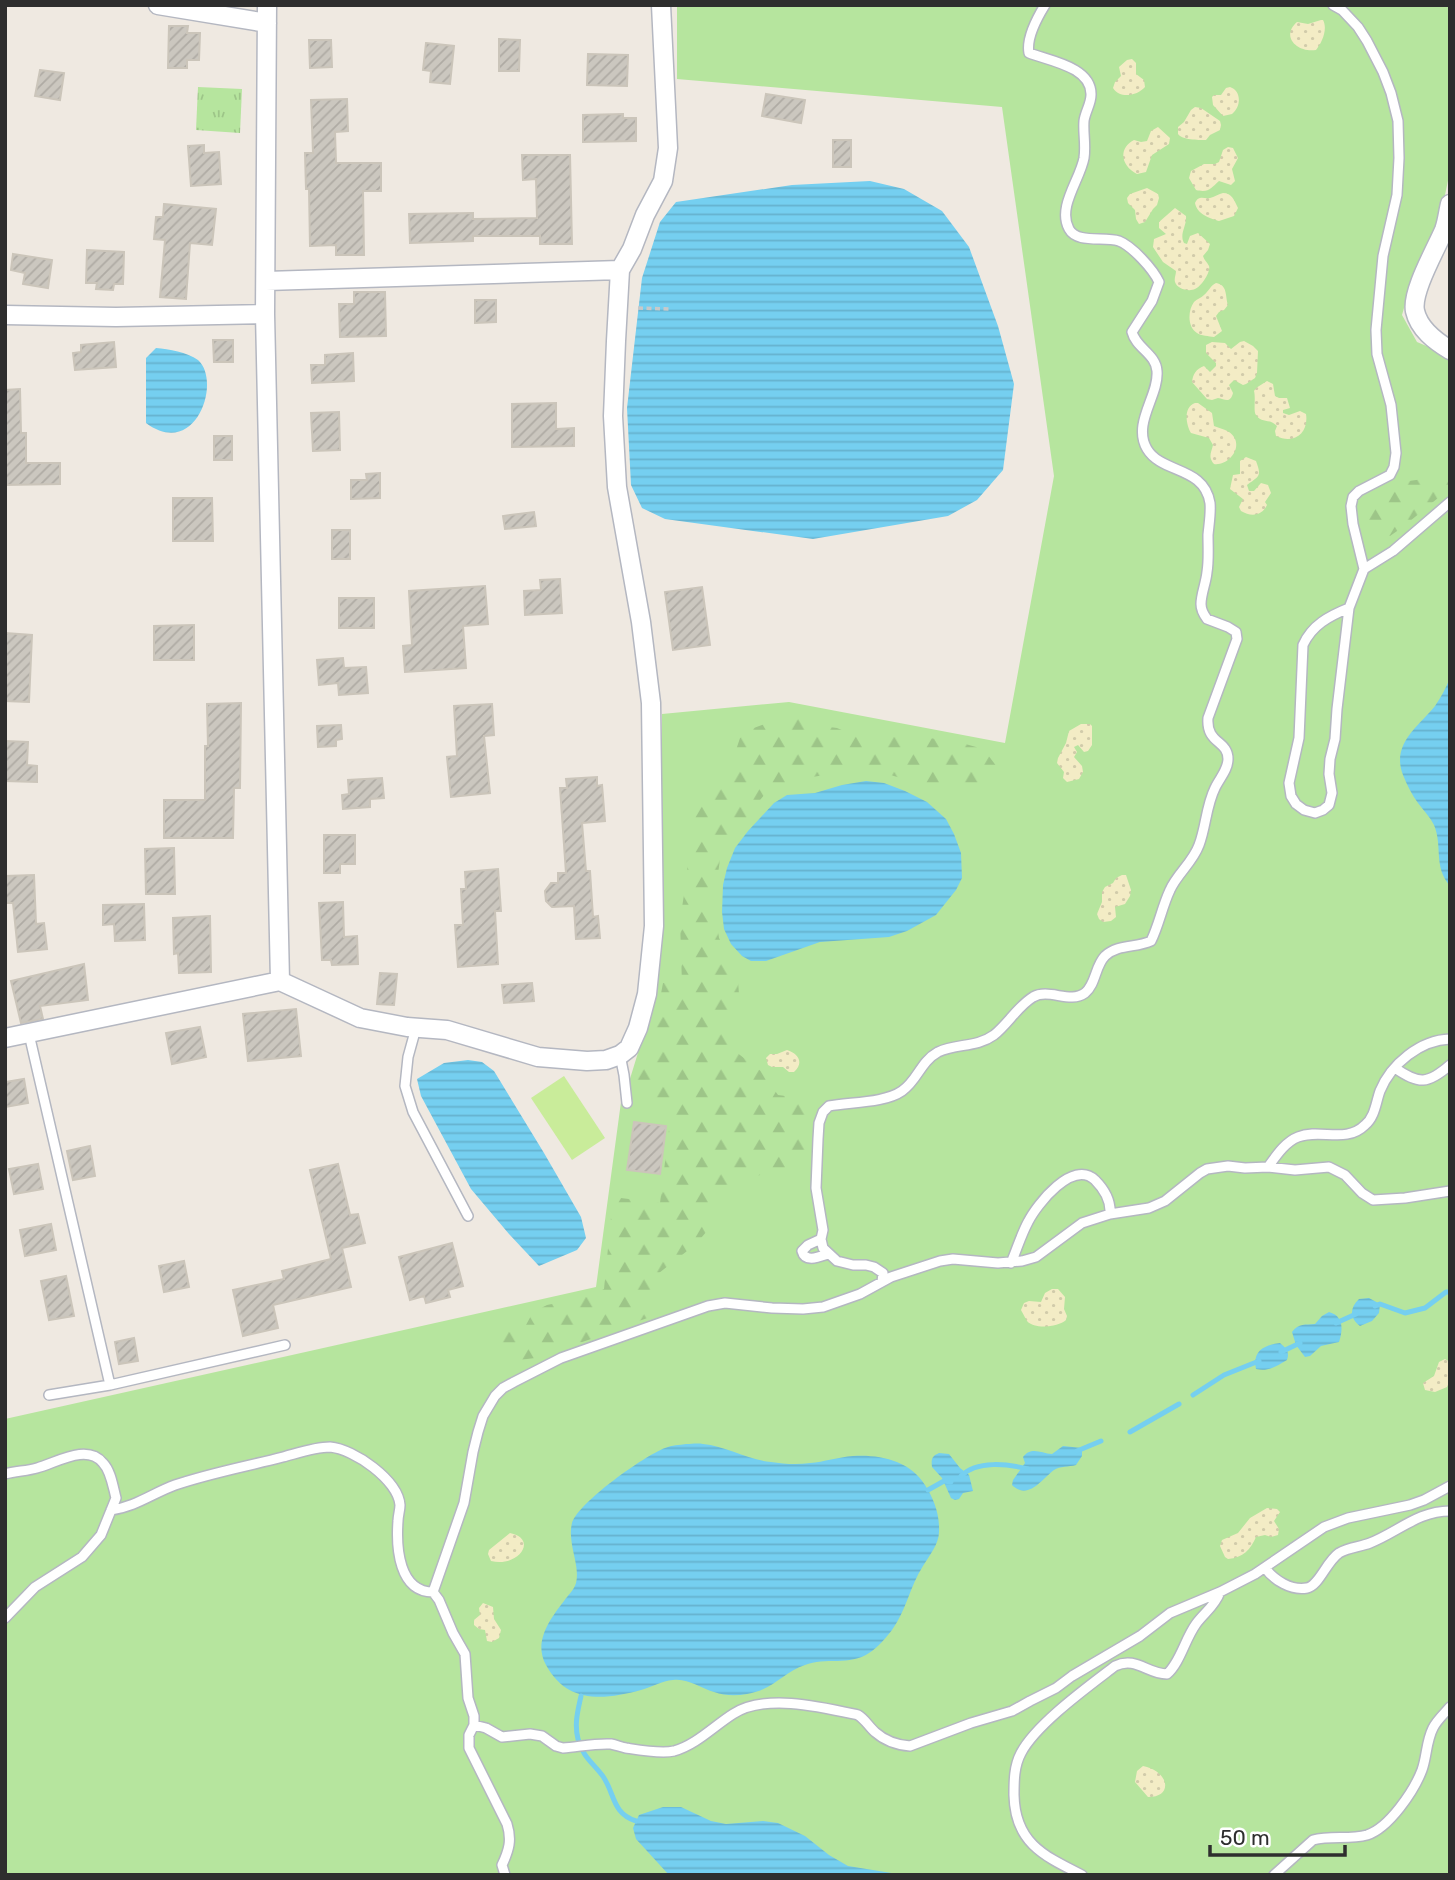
<svg xmlns="http://www.w3.org/2000/svg" width="1455" height="1880" font-family="Rubik,sans-serif">
  <style>
    .grass { fill: #b6e59e }
    .forest { fill: url(#forest-firs) }
    .sand { fill: url(#sand-dots) }
    .park { fill: url(#park-tufts) }
    .pitch { fill: #c9ec9a }
    .water { fill: url(#water-rules) }
    .lines { fill: none; stroke-linecap: round; stroke-linejoin: round }
    .stream { stroke: #75cff0; stroke-width: 5 }
    .building { fill: url(#building-hatch); stroke: #cbc5ba; stroke-width: 2 }
    .service-casing { stroke: #b4b7c1; stroke-width: 12 }
    .minor-casing { stroke: #b4b7c1; stroke-width: 21 }
    .path { stroke: #c9c9c9; stroke-width: 3.5; stroke-dasharray: 5 3.5; stroke-linecap: butt }
    .service { stroke: #fff; stroke-width: 9 }
    .minor { stroke: #fff; stroke-width: 18 }
  </style>
  <defs>
    <pattern id="forest-firs" width="22" height="20" patternUnits="userSpaceOnUse" patternTransform="scale(1.75)"><rect width="22" height="20" fill="#b6e59e"/><path d="M5 1l3.5 6h-7zM16 11l3.5 6h-7z" fill="#9dc588"/></pattern>
    <pattern id="sand-dots" width="8" height="8" patternUnits="userSpaceOnUse" patternTransform="scale(1.75)"><rect width="8" height="8" fill="#f3ecc5"/><path d="M2 2h.1M6 6h.1" fill="none" stroke="#d1cbaa" stroke-width="1.8" stroke-linecap="round"/></pattern>
    <pattern id="park-tufts" width="24" height="20" patternUnits="userSpaceOnUse" patternTransform="scale(1.75)"><rect width="24" height="20" fill="#b6e59e"/><path d="M3 7l-1-3M5 7V3M7 7l1-3M15 17l-1-3M17 17v-4M19 17l1-3" fill="none" stroke="#9dc588"/></pattern>
    <pattern id="water-rules" width="6" height="5" patternUnits="userSpaceOnUse" patternTransform="scale(1.75)"><rect width="6" height="5" fill="#75cff0"/><path d="M0 2.5h6" fill="none" stroke="#66b2ce"/></pattern>
    <pattern id="building-hatch" width="6" height="6" patternUnits="userSpaceOnUse" patternTransform="scale(1.75)"><rect width="6" height="6" fill="#cbc7bf"/><path d="M-1 1l2-2M0 6l6-6M5 7l2-2" fill="none" stroke="#afaba4"/></pattern>
  </defs>
  <rect width="100%" height="100%" fill="#efe9e1"/>
  <path class="grass" d="M677,5H1450V171L1437,233L1408,294L1402,315L1417,342L1450,356V1875H5V1419L596,1287L621,1102L630,1103L629,1082L656,994L662,940V714L789,702L1005,743L1054,476L1002,107L677,79Z"/>
  <path class="forest" d="M1450,462V489C1429,504 1411,522 1390,536L1369,533L1362,513L1374,497L1409,481L1430,478Z
    M811,716L822,726L837,728L865,740L910,735L962,743L976,747L988,755L997,767L996,782L981,789H965L950,784L918,783L887,774H870L855,770L794,780L765,794L755,806L738,833L727,844L720,859L714,904L719,938L734,965L738,980L739,995L734,1011L728,1024L729,1039L736,1052L761,1071L778,1095L793,1097L807,1104L808,1119L806,1149L797,1163L783,1169L737,1181L724,1191L709,1216L707,1231L696,1244L659,1273L650,1287L653,1301V1316L608,1332L594,1338L535,1358L519,1360L504,1353L498,1339L506,1330L526,1325L533,1312L547,1305L590,1296L604,1289L613,1197L660,1203L672,1105L642,1096L636,1085L639,1070L650,1052L663,983L682,984L680,920L687,876L690,814L694,799L715,777L727,767L735,753L740,738L751,729L765,724L780,722L795,718Z"/>
  <path class="sand" d="M1321,20H1323C1328,29 1322,43 1316,50C1298,53 1280,37 1297,22L1308,24Z
    M1132,59L1136,63V74L1144,80L1145,87C1137,96 1120,99 1113,88L1115,82L1121,76L1119,67L1127,60Z
    M1230,87C1242,91 1241,107 1232,114L1223,116L1213,105L1212,97L1214,95H1221L1226,88Z
    M1195,107L1201,108L1220,121L1221,125L1220,130L1210,135L1206,140C1198,140 1182,140 1178,134V127L1184,122L1191,110Z
    M1158,127L1170,138L1169,144L1152,155L1146,172L1137,174C1122,167 1117,149 1134,140L1141,142L1147,141L1151,131Z
    M1228,147L1233,148L1238,158L1232,169L1235,181L1231,185L1219,181C1211,188 1209,193 1196,190L1189,178L1191,171L1204,164H1215L1219,162L1223,150Z
    M1147,188L1158,194L1159,198L1157,205L1153,209L1145,222L1139,224L1136,219L1135,210L1128,203L1127,198L1130,194Z
    M1223,193C1232,193 1234,200 1238,208L1234,216L1219,221C1209,218 1197,214 1195,203C1199,195 1203,199 1210,198C1214,197 1219,194 1223,193Z
    M1175,208L1186,216C1187,226 1179,234 1184,243L1187,244L1190,236L1198,233L1210,244L1208,250L1203,256C1204,260 1207,262 1209,266C1211,272 1201,287 1195,289C1189,292 1177,289 1175,282C1174,278 1176,275 1176,271L1163,262L1153,247L1154,239L1166,234L1159,228V222Z
    M1216,283C1228,285 1225,296 1228,305L1224,310L1219,312L1216,316L1222,331L1214,337C1209,336 1201,336 1197,333C1187,327 1188,310 1194,302C1197,299 1201,298 1204,295C1209,291 1210,286 1216,283Z
    M1244,341L1253,346L1258,351L1257,373L1255,378L1246,384L1243,385L1234,380L1229,385L1233,393C1230,404 1225,399 1218,398L1212,400L1207,399L1192,382C1193,374 1196,369 1204,366L1210,372L1216,366V363L1206,353V345L1212,342L1225,343L1231,349L1240,342Z
    M1267,381L1273,384L1275,396L1279,398H1287L1290,408L1283,410V413L1289,415L1300,411L1306,414C1309,433 1294,445 1276,436L1275,431L1277,426C1270,418 1262,424 1256,415C1253,411 1256,399 1254,391L1256,388Z
    M1195,403H1198L1212,413L1214,426C1221,429 1230,430 1234,437C1242,450 1227,466 1214,464C1208,457 1211,453 1213,445L1209,438L1191,433C1186,425 1183,407 1195,403Z
    M1246,457L1256,461C1262,477 1259,476 1247,485L1249,491H1254L1261,483L1268,485L1271,493L1265,502L1267,505C1262,516 1251,517 1241,511L1239,507L1243,499L1230,489L1233,475L1240,474V461Z
    M1081,724H1090L1092,726V745L1088,751L1084,752L1078,745L1074,747L1077,752L1074,757L1082,766L1083,772L1079,779L1067,782L1063,778L1064,772L1057,763L1058,758L1066,743L1069,731Z
    M1122,875H1126L1131,890L1130,896L1125,904L1115,907L1116,917L1111,921L1103,922L1099,919L1097,914L1102,902V892L1105,887L1113,883L1116,878Z
    M787,1050C799,1054 804,1063 794,1072H789L783,1067H772L768,1065L766,1058L770,1054H777Z
    M1052,1289H1058L1065,1297L1064,1309L1067,1316L1066,1320C1058,1327 1035,1330 1027,1321C1026,1319 1022,1312 1021,1310L1024,1303L1029,1301L1041,1302L1045,1293Z
    M1445,1359L1450,1362V1380L1447,1387L1435,1392L1425,1390L1423,1383L1434,1376L1439,1362Z
    M1267,1508L1277,1509L1280,1512L1274,1521L1279,1529L1278,1535L1271,1537L1265,1535L1256,1537C1251,1549 1243,1558 1228,1559L1225,1557L1220,1546L1222,1540L1238,1533L1250,1518Z
    M510,1533C539,1539 518,1568 491,1561L488,1554L489,1550Z
    M483,1603L493,1607L494,1619L501,1630L499,1638L492,1642L487,1641L485,1630L479,1629L474,1625V1620L480,1615L479,1608Z
    M1143,1766C1169,1771 1174,1797 1148,1797L1135,1782L1137,1771Z"/>
  <path class="park" d="M198,87L242,89L240,133L196,130Z"/>
  <path class="pitch" d="M564,1076L605,1138L572,1160L531,1098Z"/>
  <path class="water" d="M870,181L904,189L942,211L969,247L998,326L1014,384L1003,470L977,500L948,516L813,539L665,519L642,508L631,485L627,408L642,278L660,222L676,202L792,185Z
    M156,348C169,349 187,352 198,360C222,381 196,460 146,423V358Z
    M1450,678V886C1433,866 1443,847 1434,825C1430,817 1424,811 1418,803C1412,795 1407,785 1403,775C1391,744 1418,727 1435,706C1441,697 1446,688 1450,678Z
    M866,781L884,783L905,791L927,802L946,819L954,834L961,853L962,878L956,890L936,915L907,931L889,937L820,942L766,961H751L742,956L731,944L724,929L722,912L723,885L727,868L735,848L748,831L774,803L787,795L815,793L842,785Z
    M468,1060L482,1062L494,1071L544,1153L581,1217L586,1238L577,1250L539,1266L509,1234L471,1189L421,1096L417,1079L444,1063Z
    M1369,1298L1380,1304L1379,1313L1372,1321L1360,1326C1349,1318 1350,1307 1359,1299Z
    M1329,1312C1344,1316 1343,1330 1339,1342L1321,1346L1310,1356L1305,1357L1296,1345L1292,1332C1299,1323 1305,1325 1315,1324L1322,1316Z
    M1280,1343C1286,1348 1290,1352 1287,1360C1277,1366 1268,1372 1256,1369C1252,1351 1264,1345 1280,1343Z
    M686,1444C692,1444 697,1443 703,1444C726,1446 748,1460 771,1462C784,1464 797,1465 810,1463C824,1462 838,1457 853,1456C879,1454 911,1461 925,1485C934,1499 940,1515 939,1532C939,1544 929,1556 923,1566C910,1586 906,1611 892,1630C886,1638 877,1648 869,1653C850,1666 825,1657 805,1665C782,1673 773,1690 747,1694C736,1696 725,1696 714,1692C700,1688 688,1678 673,1680C662,1681 652,1687 641,1690C604,1700 567,1704 546,1665C533,1642 550,1619 564,1601C568,1595 574,1590 576,1583C579,1571 574,1557 572,1545C571,1537 570,1531 572,1523C579,1502 644,1456 665,1448C672,1445 679,1445 686,1444Z
    M1063,1446L1082,1448V1456L1076,1465C1069,1467 1060,1466 1054,1470C1042,1479 1028,1501 1012,1485L1013,1480L1025,1463L1023,1457C1031,1446 1041,1453 1052,1454Z
    M939,1453L949,1454L960,1468L969,1475L973,1491L963,1493L959,1499L955,1500L951,1498L942,1478L932,1467C931,1459 932,1456 939,1453Z
    M663,1807H681L711,1821L726,1824L763,1821L778,1823L805,1836L829,1855L848,1866L904,1875H669L636,1839L633,1828L639,1815Z"/>
  <g class="lines">
    <path class="stream" d="M1375,1306L1380,1304L1405,1313L1425,1308L1446,1292H1450
      M1336,1323L1356,1314
      M1281,1352L1300,1343
      M1193,1395L1224,1375L1259,1361
      M1130,1432L1179,1404
      M1077,1451L1101,1441
      M961,1476C977,1460 1008,1464 1028,1469
      M928,1490L944,1481L951,1482
      M581,1696C578,1710 574,1724 578,1739C583,1757 592,1762 602,1775C615,1792 611,1813 636,1821"/>
  </g>
  <path class="building" d="M169,26H188L187,33H200L199,60H187V68H168Z
    M499,39L520,40L519,71H499Z
    M309,40H331L332,67L310,68Z
    M426,43L454,46L450,84L430,82L431,71L423,70Z
    M588,54L628,55L627,86L587,85Z
    M40,70L64,73L60,100L35,96Z
    M766,94L805,100L801,123L762,116Z
    M347,99L348,131L335,132L336,163H381V191H363L364,255H336V245L310,246L309,189H306L305,153H313L311,100Z
    M623,114V118H636V141L583,142V115Z
    M833,140H851V167H833Z
    M204,145V153L219,152L221,184L191,186L188,146Z
    M522,155H570L572,244H540V236H473V241L410,243L409,214L473,213V219L537,218L536,179L523,180Z
    M164,204L216,209L212,245L190,243L186,299L160,297L165,240L154,239L156,217H163Z
    M87,250L124,252L123,284H114L113,290L96,289L97,283H86Z
    M13,254L52,260L48,288L23,284L25,273L11,270Z
    M354,292H385L386,336L340,337L339,304H354Z
    M475,300H496V322L475,323Z
    M213,340H233V362H214Z
    M114,342L116,367L75,370L73,353L81,352V345Z
    M353,353L354,381L312,383L311,365H325V355Z
    M20,389L21,433H26V463H60V484L5,485V390Z
    M556,403V429L574,428V446L512,447V404Z
    M339,412L340,450L313,451L311,413Z
    M214,436H232V460H214Z
    M380,473V498L351,499V480H367L366,474Z
    M173,498H212L213,541H173Z
    M534,512L536,526L505,529L503,516Z
    M332,530H350V559H332Z
    M560,579L562,613L525,615L524,591L541,590L540,580Z
    M485,586L488,624L463,626L466,668L405,672L403,646L412,645L409,591Z
    M702,587L710,645L673,650L665,592Z
    M339,598H374V628H339Z
    M194,625V660H154V626Z
    M5,633L32,635L29,702L5,701Z
    M343,658L344,668L366,667L368,693L339,695L338,683L319,685L317,660Z
    M241,703L240,788H234L233,838H164V800H205V746H208L207,704Z
    M492,704L494,735L484,736L490,793L451,797L447,757L457,756L454,706Z
    M341,725L342,739L336,740V746L318,747L317,726Z
    M5,741L28,742L27,765L37,766V782L5,781Z
    M597,777V786L602,785L605,821L582,823L586,871H590L593,917L598,916L600,938L576,939L574,906L552,907L546,901L545,891L551,883H558V873H566L560,788H567L566,779Z
    M382,778L384,798L370,799V807L343,809L342,795L349,794L348,780Z
    M324,835H355V864H340V873H324Z
    M174,848L175,894H146L145,849Z
    M498,869L501,911H495L498,964L458,967L455,925H463L461,889H466L465,872Z
    M34,875L36,924L44,923L47,949L18,952L13,903H5V876Z
    M343,902L344,937L357,936L358,964L332,965L331,960H322L319,903Z
    M144,904L145,940L115,941L114,924L103,925V905Z
    M210,916L211,972L179,973L178,953L174,954L173,918Z
    M84,964L88,1000L40,1006L43,1019L21,1023L11,981Z
    M380,973L397,974L394,1005L377,1004Z
    M532,983L534,1001L504,1003L502,985Z
    M296,1009L301,1056L248,1061L243,1014Z
    M200,1027L206,1057L172,1064L166,1033Z
    M24,1079L28,1103L5,1107V1082Z
    M634,1122L666,1126L660,1174L627,1170Z
    M90,1146L95,1176L73,1180L67,1151Z
    M38,1164L43,1189L14,1194L9,1169Z
    M338,1164L350,1215L358,1214L365,1243L342,1248L351,1287L273,1305L278,1328L243,1336L233,1290L284,1279L282,1271L331,1259L310,1170Z
    M51,1224L56,1250L25,1256L20,1230Z
    M452,1243L463,1286L448,1290L450,1297L426,1303L424,1296L410,1300L399,1257Z
    M184,1261L189,1287L164,1292L159,1266Z
    M66,1276L74,1316L49,1320L41,1281Z
    M134,1338L138,1361L119,1364L115,1342Z"/>
  <g class="lines">
    <defs>
      <path id="service" d="M1333,5L1342,10L1358,27L1367,41L1383,72L1391,93L1398,121L1399,158L1397,195L1383,256L1376,330L1377,354L1391,405L1396,453L1394,467L1390,475L1359,491L1353,497L1351,506L1353,524L1364,569L1349,608L1337,709L1335,739L1330,759L1329,774L1332,793L1329,805L1323,810L1315,813L1304,810L1296,804L1291,796L1289,783L1299,738L1303,645C1312,625 1329,616 1349,608
        M1364,569L1393,551L1450,502
        M416,1028L408,1057L405,1086L413,1112L468,1216
        M29,1034L110,1385L285,1345
        M620,1055L624,1075L627,1103
        M1395,1068C1419,1085 1428,1084 1450,1065
        M1268,1167C1276,1156 1285,1142 1298,1137C1320,1128 1346,1144 1365,1125C1375,1117 1376,1102 1380,1091C1391,1064 1420,1040 1450,1039
        M821,1239L808,1245L802,1251C805,1263 819,1257 828,1254
        M1011,1263C1017,1249 1021,1235 1028,1222C1037,1204 1073,1159 1095,1180C1104,1189 1111,1201 1110,1214
        M882,1282L883,1273L874,1267L866,1265H853L837,1261L823,1248L821,1239L823,1230L816,1188L818,1139L819,1123L823,1112L829,1106C850,1102 885,1103 902,1091C918,1080 920,1062 938,1052C957,1043 976,1048 994,1035C1008,1024 1018,1006 1033,997C1049,988 1070,1004 1085,993C1096,984 1095,966 1105,956C1118,944 1136,948 1151,941C1159,925 1162,907 1170,890C1177,874 1193,862 1199,845C1206,827 1206,806 1215,788C1219,779 1228,770 1228,759C1228,740 1206,744 1208,718L1237,639L1236,632L1228,627L1207,619C1204,615 1201,610 1201,604C1201,594 1206,583 1207,572C1209,560 1208,548 1208,535C1209,524 1211,513 1210,503C1204,466 1162,474 1147,449C1132,423 1159,396 1157,371C1156,354 1136,348 1132,332L1152,301L1159,282C1153,269 1132,246 1119,241C1104,236 1077,244 1069,229C1057,207 1080,180 1084,158C1086,145 1083,133 1084,121C1085,112 1091,104 1091,95C1092,67 1050,61 1029,53C1026,38 1037,18 1045,5
        M49,1395L110,1385
        M5,1474C16,1471 27,1471 37,1468C56,1463 87,1443 103,1463C111,1471 113,1487 116,1498L101,1535L82,1557L35,1587L5,1618
        M111,1510C135,1507 153,1493 175,1485C210,1473 248,1466 283,1457C298,1453 315,1447 330,1447C354,1449 398,1480 400,1505C400,1510 398,1516 398,1521C396,1548 399,1592 433,1592
        M1265,1568C1274,1580 1291,1591 1307,1588C1319,1586 1326,1562 1339,1553C1349,1547 1360,1547 1370,1543C1398,1532 1418,1511 1450,1511
        M474,1725L486,1728L502,1737L530,1734L542,1736L556,1746L563,1748C578,1747 595,1743 611,1744C616,1745 621,1747 626,1748C639,1750 661,1754 674,1751C696,1745 714,1726 733,1714C765,1693 822,1707 858,1715C865,1719 869,1727 875,1732C885,1741 897,1745 910,1746L971,1723L1012,1711L1030,1701L1056,1688L1072,1676L1140,1636L1170,1613L1220,1592L1255,1574L1324,1527L1348,1518L1410,1505L1424,1500L1450,1486
        M505,1875L502,1865C509,1850 512,1840 507,1824L469,1748V1735L474,1725V1716L468,1698L465,1654L453,1633L439,1600L433,1592L464,1503L473,1452L478,1432L483,1416L495,1396L503,1388L514,1382L561,1358L708,1306L725,1303L772,1308L803,1309L823,1307L860,1294L891,1277L940,1261L953,1259L998,1263L1022,1261L1036,1257L1082,1223L1110,1214L1149,1208L1165,1201L1200,1173L1207,1169L1228,1166L1245,1168L1268,1167L1295,1170L1329,1167L1345,1175L1362,1193L1373,1200L1405,1198L1450,1191
        M1082,1875C1044,1856 1015,1843 1014,1795C1014,1781 1014,1766 1021,1753C1036,1724 1089,1686 1115,1666C1136,1656 1147,1674 1167,1674C1180,1663 1185,1639 1196,1624C1204,1613 1215,1606 1220,1592
        M1274,1875L1313,1840C1331,1835 1349,1840 1367,1835C1389,1828 1414,1791 1422,1770C1427,1756 1426,1742 1433,1728C1437,1720 1444,1714 1450,1707"/>
      <path id="minor" d="M158,5L267,23
        M267,5L265,314L280,981
        M1450,204C1448,212 1447,222 1444,230C1436,249 1411,292 1415,311C1419,329 1435,341 1450,350
        M266,281L620,270
        M5,315L116,317L265,314
        M5,1038L280,981L360,1018L407,1027L447,1030L538,1057L587,1061L606,1060L620,1055L629,1048L638,1028L647,994L654,926L651,703L641,622L617,487L613,416L616,341L620,270L632,249L645,215L663,181L668,148L661,5"/>
    </defs>
    <use href="#service" class="service-casing"/>
    <use href="#minor" class="minor-casing"/>
    <path class="path" d="M638,308L672,309"/>
    <use href="#service" class="service"/>
    <use href="#minor" class="minor"/>
  </g>
  <rect width="1455" height="1880" fill="none" stroke="#2e2e2e" stroke-width="14"/>
  <path d="M1210 1845v10h135v-10" fill="none" stroke="#2e2e2e" stroke-width="3.5"/>
  <text x="1220" y="1845" font-size="21" fill="#2e2e2e" stroke="#ffffff" stroke-width="5" paint-order="stroke">50 m</text>
</svg>
